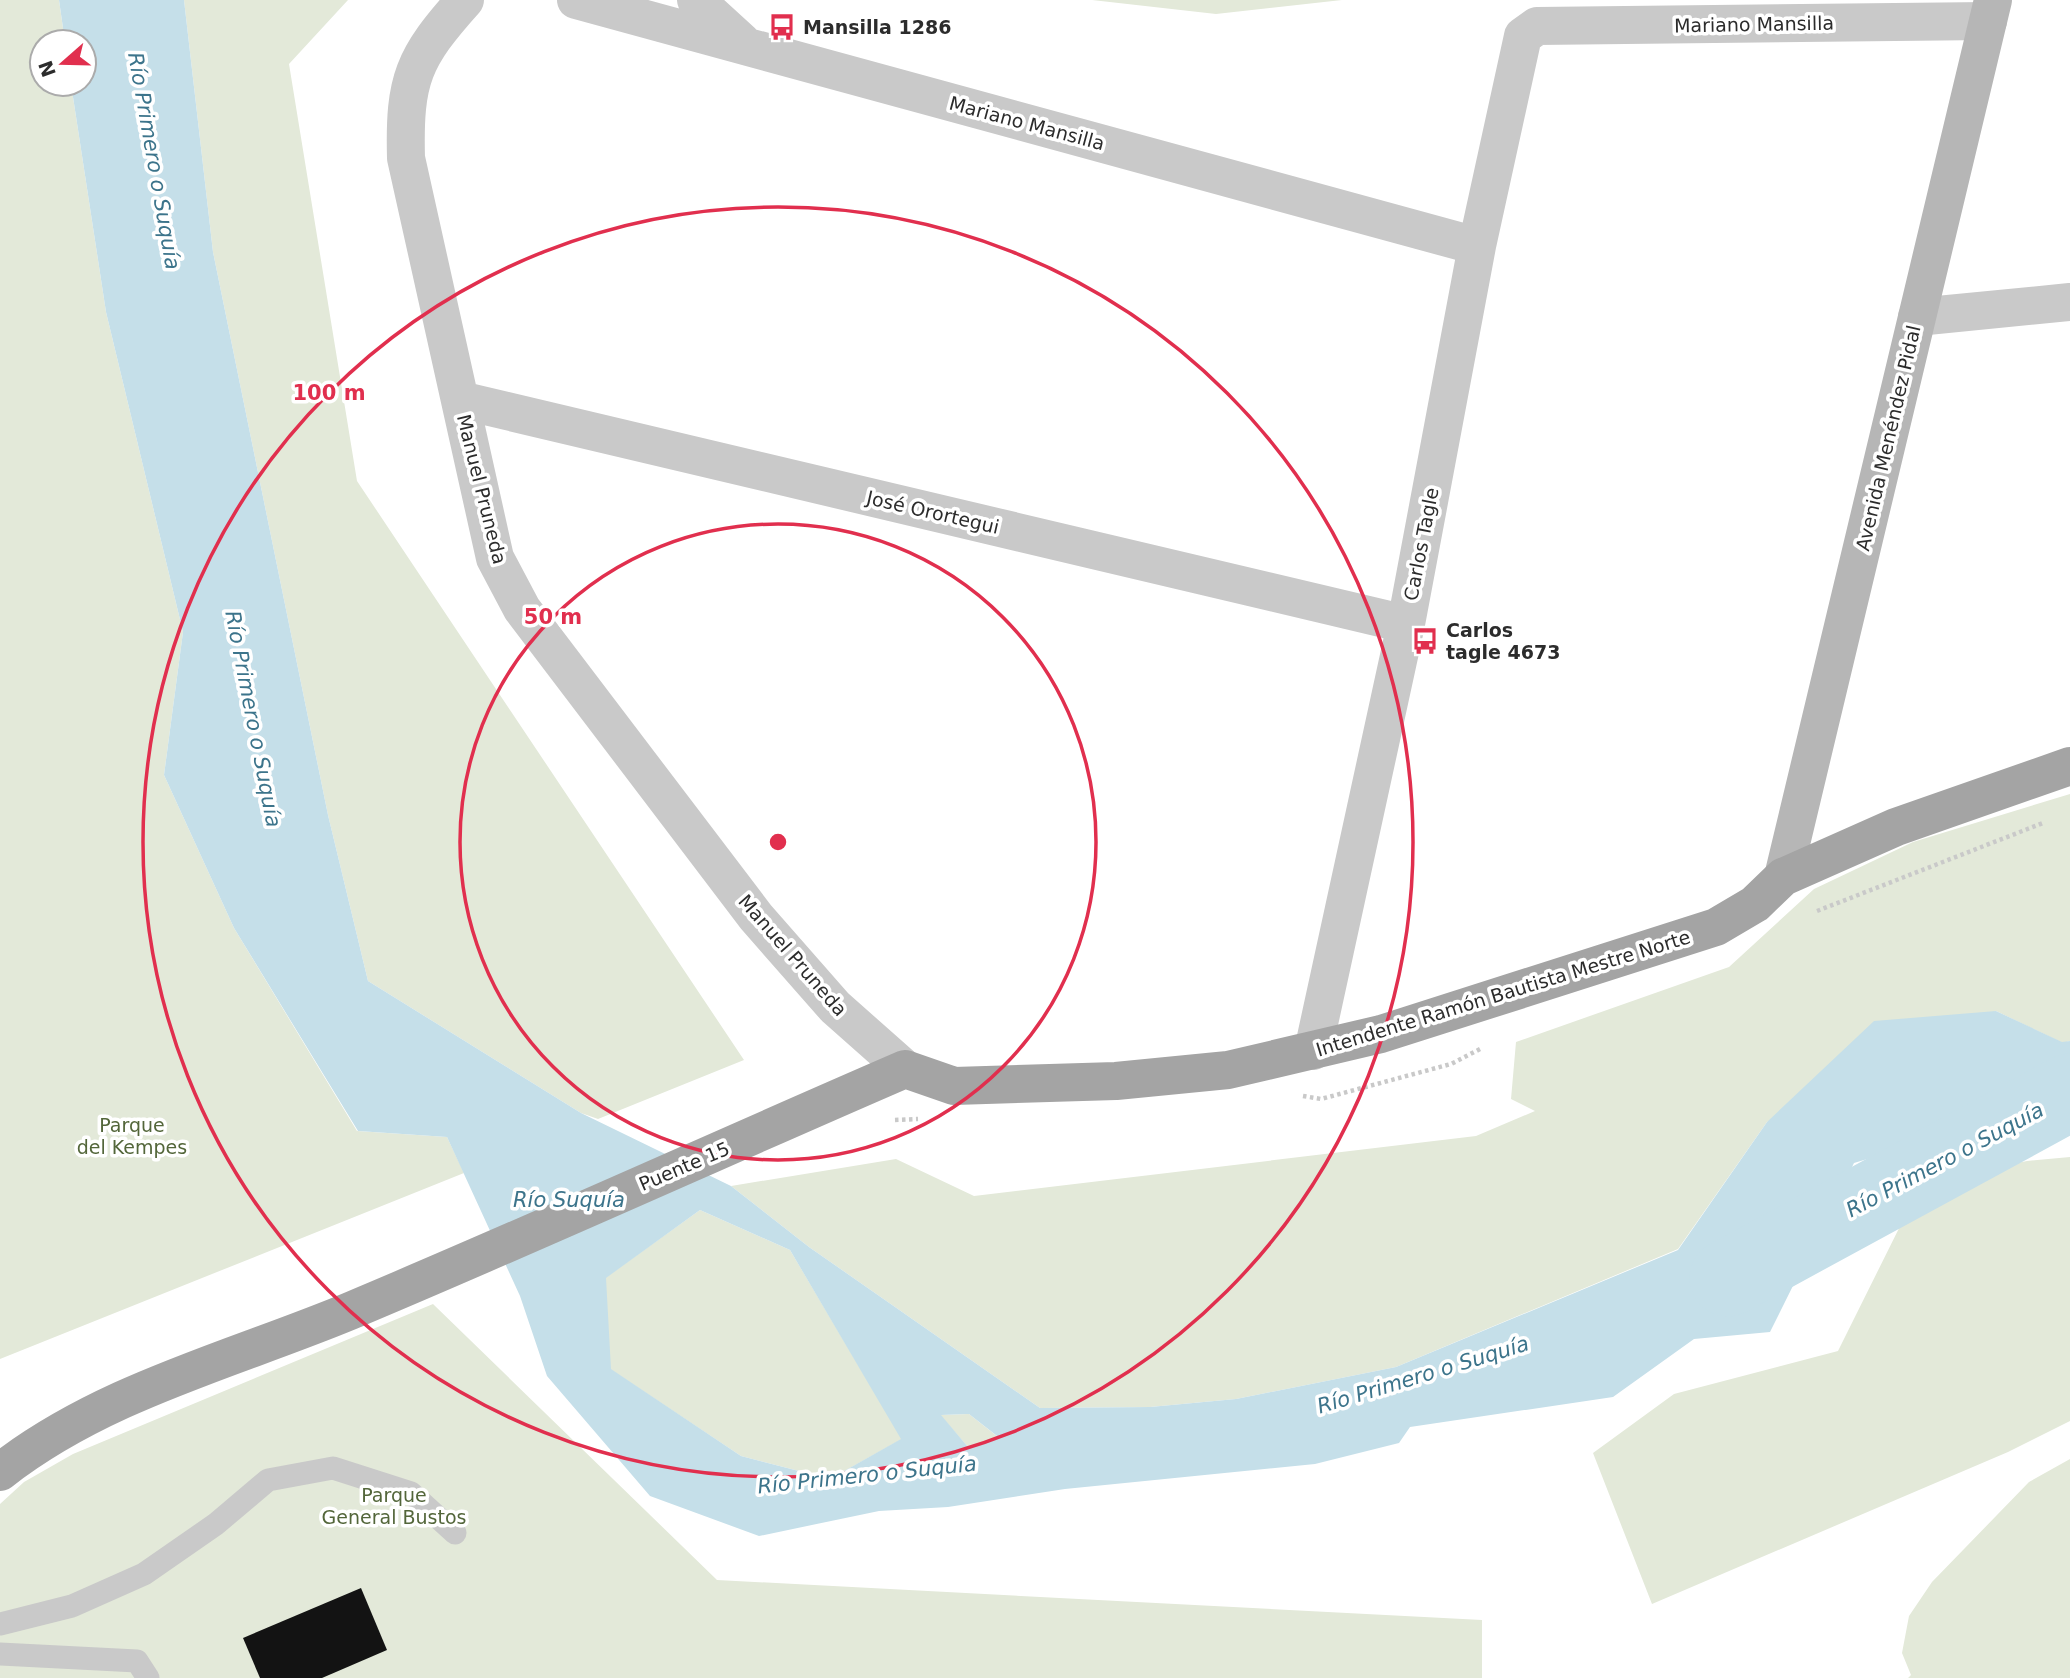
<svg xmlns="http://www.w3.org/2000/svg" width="2070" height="1678" font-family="'DejaVu Sans',sans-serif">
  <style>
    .green { fill: #e3e9d9 }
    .water { fill: #c5dfe9; fill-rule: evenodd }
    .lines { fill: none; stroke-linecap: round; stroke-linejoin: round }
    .river { stroke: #c5dfe9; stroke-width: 77 }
    .building { fill: #131313 }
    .path { stroke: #c9c9c9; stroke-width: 4.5; stroke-dasharray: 3.5 3.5; stroke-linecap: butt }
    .service { stroke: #c9c9c9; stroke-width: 23 }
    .minor { stroke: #c9c9c9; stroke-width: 38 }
    .secondary { stroke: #b6b6b6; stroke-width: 38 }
    .primary { stroke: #a4a4a4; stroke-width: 38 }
    .ring { fill: none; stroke: #e12f4e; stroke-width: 3.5 }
    .labels { text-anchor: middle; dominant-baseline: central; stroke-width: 7; stroke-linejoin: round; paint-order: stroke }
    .street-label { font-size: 19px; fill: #2c2c2c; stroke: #fff }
    .poi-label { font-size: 19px; font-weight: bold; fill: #2c2c2c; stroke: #fff; text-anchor: start }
    .park-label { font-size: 19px; fill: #53663a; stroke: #fff }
    .water-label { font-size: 21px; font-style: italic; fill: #3c748b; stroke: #fff }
    .centre { fill: #e12f4e; stroke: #fff; stroke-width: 3.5 }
    .ring-label { font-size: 21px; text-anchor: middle; font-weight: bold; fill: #e12f4e; stroke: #fff; stroke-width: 7; stroke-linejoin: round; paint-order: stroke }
  </style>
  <rect width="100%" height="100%" fill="#fff"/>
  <path class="green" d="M0,0H59L65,42H42V84H71L106,312L183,632L164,775L234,928L357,1131L447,1137L464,1173L0,1359Z
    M184,0H348L289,64L357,481L744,1060L598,1119L581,1113L368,981L328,815L213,252Z
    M1092,0H1342L1216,14Z
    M2070,794V1041L2063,1043L1996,1011L1767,1122L1678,1249L1396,1367L1236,1399L1150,1407L1040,1408L809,1247L731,1186L896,1159L974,1196L1476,1136L1535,1111L1511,1099L1516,1042L1729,967L1814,889L1913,842Z
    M2070,1157V1421L2008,1452L1652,1604L1593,1453L1674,1394L1838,1351L1922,1182L2027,1161Z
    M700,1210L790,1250L902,1439L830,1479L741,1456L610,1369L605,1278Z
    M433,1304L717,1580L1482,1620V1678H0V1504L24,1482L73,1454Z
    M969,1414L998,1437L968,1447L940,1415Z
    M2070,1459V1678H1908L1911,1675L1902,1653L1909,1616L1932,1582L2029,1482Z"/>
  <path class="water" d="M59,0H184L213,252L328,815L368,981L581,1113L731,1186L809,1247L1040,1408L1150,1407L1236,1399L1396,1367L1678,1250L1767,1122L1874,1021L1996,1011L2062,1042L2070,1041V1103L2047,1105L1854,1163L1770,1332L1694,1339L1613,1397L1410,1427L1399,1443L1315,1464L1065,1489L948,1507L879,1511L759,1536L650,1496L547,1376L520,1296L447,1137L358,1131L234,928L164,775L183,632L106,312L71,84H84V42H65ZM700,1210L790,1250L901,1439L830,1479L741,1456L611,1369L606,1278ZM969,1414L997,1436V1437L968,1447L941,1415Z"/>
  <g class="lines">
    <path class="river" d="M1728,1278L2070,1092"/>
  </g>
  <path class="building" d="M361,1588L387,1650L322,1678H260L243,1638Z"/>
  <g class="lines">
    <path class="path" d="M1817,911L2043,823
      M1303,1096L1321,1099L1451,1064L1482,1048
      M895,1120L918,1119"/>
    <path class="service" d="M0,1624L72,1606L144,1574L216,1524L268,1480L333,1468L411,1493L455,1533
      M0,1654L137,1661L148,1678"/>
    <path class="minor" d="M465,0C413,58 404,79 406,158L495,558L522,609L756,917L835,1007L905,1069
      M576,0L1477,246
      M696,0L742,42
      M1917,317L2070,302
      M460,400L1406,624
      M1313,1051L1406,624L1477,246L1523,36L1537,26L1988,21"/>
    <path class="secondary" d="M1783,877L1993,0"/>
    <path class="primary" d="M0,1472C102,1392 232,1360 350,1311C536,1233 720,1149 905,1069L954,1086L1116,1081L1228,1070L1381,1034L1716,927L1755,904L1783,877L1896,827L2070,766"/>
  </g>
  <g class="ring">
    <circle cx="778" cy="842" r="318"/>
    <circle cx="778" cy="842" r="635"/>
  </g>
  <defs>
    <symbol id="bus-bare" viewBox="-9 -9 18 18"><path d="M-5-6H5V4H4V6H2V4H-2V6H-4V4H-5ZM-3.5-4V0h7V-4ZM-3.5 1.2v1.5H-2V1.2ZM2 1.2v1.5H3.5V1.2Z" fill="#e12f4e" stroke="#fff" stroke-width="2.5" paint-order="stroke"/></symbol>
  </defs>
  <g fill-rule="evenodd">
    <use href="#bus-bare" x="763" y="8" width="38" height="38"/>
    <use href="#bus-bare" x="1406" y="622" width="38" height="38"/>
  </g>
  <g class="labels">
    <g class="street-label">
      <text transform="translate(1754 24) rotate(-1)">Mariano Mansilla</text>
      <text transform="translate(1027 123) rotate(15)">Mariano Mansilla</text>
      <text transform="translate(1888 438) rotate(-77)">Avenida Menéndez Pidal</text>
      <text transform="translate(482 489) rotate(76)">Manuel Pruneda</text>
      <text transform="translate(933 512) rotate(13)">José Orortegui</text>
      <text transform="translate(1421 544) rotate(-79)">Carlos Tagle</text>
      <text transform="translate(793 955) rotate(49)">Manuel Pruneda</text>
      <text transform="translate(1503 993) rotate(-17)">Intendente Ramón Bautista Mestre Norte</text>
      <text transform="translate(684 1166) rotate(-23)">Puente 15</text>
    </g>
    <g class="poi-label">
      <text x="803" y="27">Mansilla 1286</text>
      <text x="1446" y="630">Carlos<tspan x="1446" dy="22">tagle 4673</tspan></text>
    </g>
    <g class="park-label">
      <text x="132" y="1125">Parque<tspan x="132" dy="22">del Kempes</tspan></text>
      <text x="394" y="1495">Parque<tspan x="394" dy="22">General Bustos</tspan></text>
    </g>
    <g class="water-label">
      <text transform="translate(154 161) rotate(80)">Río Primero o Suquía</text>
      <text transform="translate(253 719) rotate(79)">Río Primero o Suquía</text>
      <text transform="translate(1945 1160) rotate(-28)">Río Primero o Suquía</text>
      <text x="569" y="1200">Río Suquía</text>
      <text transform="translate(1423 1375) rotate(-17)">Río Primero o Suquía</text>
      <text transform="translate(867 1475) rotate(-6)">Río Primero o Suquía</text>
    </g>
  </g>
  <circle cx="778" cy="842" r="10" class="centre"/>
  <g class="ring-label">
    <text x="329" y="400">100 m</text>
    <text x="553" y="624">50 m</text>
  </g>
  <g transform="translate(63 63) rotate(250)"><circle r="33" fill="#ffffff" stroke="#ababab" stroke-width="2"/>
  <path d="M0-5L12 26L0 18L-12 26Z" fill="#e12f4e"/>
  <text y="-10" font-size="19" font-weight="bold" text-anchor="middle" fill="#2c2c2c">N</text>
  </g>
</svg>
